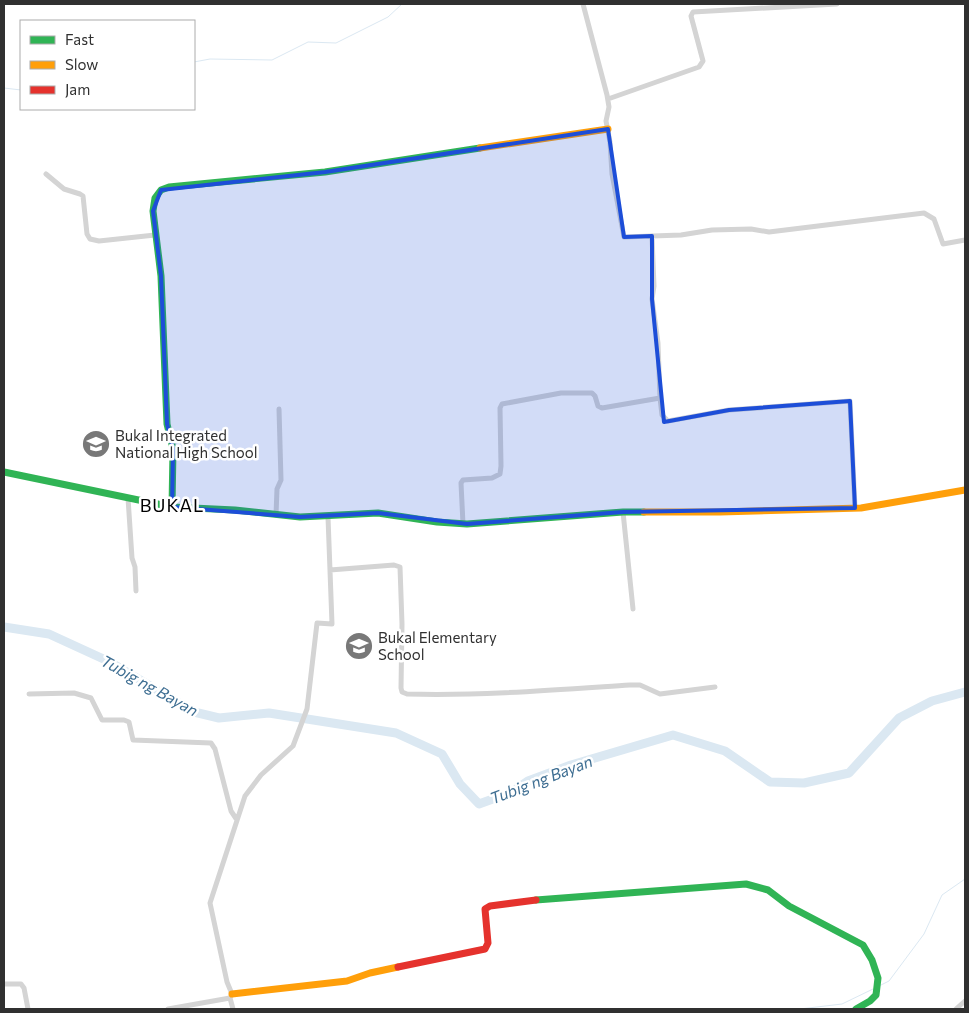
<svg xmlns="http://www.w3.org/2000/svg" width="969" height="1013" font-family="Commissioner,sans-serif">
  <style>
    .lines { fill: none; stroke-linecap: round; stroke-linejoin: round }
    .stream { stroke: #dbe8f2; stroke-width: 1 }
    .river { stroke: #dbe8f2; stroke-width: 9 }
    .street { stroke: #d4d4d4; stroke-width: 5 }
    .fast { stroke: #30b455; stroke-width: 7 }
    .slow { stroke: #ff9f0a; stroke-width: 7 }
    .jam { stroke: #e5322d; stroke-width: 7 }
    .marked { fill: #1d4ed8; fill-opacity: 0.2; stroke: #1d4ed8; stroke-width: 4; stroke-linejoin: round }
    .labels { text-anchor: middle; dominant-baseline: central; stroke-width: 5; stroke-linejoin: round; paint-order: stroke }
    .poi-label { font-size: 15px; fill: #303030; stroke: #fff; text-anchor: start }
    .water-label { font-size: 16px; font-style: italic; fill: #3e6e92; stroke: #fff }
    .quarter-label { font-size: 18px; letter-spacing: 1px; fill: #000; stroke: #fff }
  </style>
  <rect width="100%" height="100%" fill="#fff"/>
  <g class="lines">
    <path class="stream" d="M194,62L210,59L272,60L308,42L336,43L388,17L402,4
      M4,88L21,90
      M879,986L889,981L924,934L942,895L965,879
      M800,1009L842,1004L873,989"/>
    <path class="river" d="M4,627L49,634L110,662L194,712L219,718L269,713L396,733L442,754L460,784L479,804L512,792L528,781L571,765L673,735L725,751L770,782L804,783L849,773L899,718L932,701L965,692"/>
    <path class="street" d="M583,4L607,95L609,107L606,121L610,142L612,174L624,237L681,235L712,230L751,229L769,232L924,213L934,219L943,244L965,240
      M608,99L699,67L703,61L691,16L693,12L837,4
      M46,174L64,189L80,194L83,196L87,234L90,239L99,241L155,235
      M652,236L654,286L652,299L658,343L660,398L662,415L668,421L729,410L850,401L855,508
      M128,498L132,558L135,567L136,591
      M623,512L633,609
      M276,515L277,489L281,480L279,409
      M463,524L461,483L463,480L492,478L500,474L501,466L500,408L502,404L561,393H592L595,396L598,406L602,408L660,398
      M330,570L394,565L400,567L402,624L401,688L402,692L407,694C481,696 555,690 630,685H640L660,694L715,687
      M29,694L74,693L91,698L102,720H124L129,722L133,740L211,743L215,749L231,811L237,820
      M4,984H21L24,988L28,1009
      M230,998L233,1009
      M168,1009L230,998L232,994L227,982L210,903L245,796L261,775L293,746L307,709L317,623L332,624L328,517
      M956,1009L965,1001"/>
    <path class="fast" d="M4,472L172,507L235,510L300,517L378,513L437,522L467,524L623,512H644
      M172,507L173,449L167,424L161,276L153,211L155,198L161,190L169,187L325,172L480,148
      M536,900L746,884L768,890L789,906L863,945L872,960L878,978L876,995L870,1001L856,1009"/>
    <path class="slow" d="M480,148L608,129
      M644,512H720L861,508L965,490
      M232,994L347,981L370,973L398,967"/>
    <path class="jam" d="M398,967L485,949L488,943L485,909L490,906L536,900"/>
  </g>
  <path class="marked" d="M608,129L624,237L652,236V299L664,422L729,410L850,401L855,508L623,512L467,524L378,513L300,517L172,507L173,449L167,424L161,276L153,211L161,190L325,172Z"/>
  <defs>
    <symbol id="school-disc" viewBox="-11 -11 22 22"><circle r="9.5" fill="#787878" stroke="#fff"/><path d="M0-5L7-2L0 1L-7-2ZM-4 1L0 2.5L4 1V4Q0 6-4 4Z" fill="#fff"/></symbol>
  </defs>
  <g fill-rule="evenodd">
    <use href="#school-disc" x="80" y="428" width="32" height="32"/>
    <use href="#school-disc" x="343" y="630" width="32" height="32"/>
  </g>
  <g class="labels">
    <g class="poi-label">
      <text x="115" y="435">Bukal Integrated<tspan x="115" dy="17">National High School</tspan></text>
      <text x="378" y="637">Bukal Elementary<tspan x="378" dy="17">School</tspan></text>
    </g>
    <g class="water-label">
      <text transform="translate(150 685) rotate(29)">Tubig ng Bayan</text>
      <text transform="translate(541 779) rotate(-21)">Tubig ng Bayan</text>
    </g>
    <g class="quarter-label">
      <text x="172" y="505">BUKAL</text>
    </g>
  </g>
  <rect width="969" height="1013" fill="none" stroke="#303030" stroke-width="10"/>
  <rect x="20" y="20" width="175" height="90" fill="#ffffff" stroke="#acacac"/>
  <rect x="30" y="36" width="25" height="8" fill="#30b455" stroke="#acacac"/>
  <text x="65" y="45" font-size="15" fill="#303030">Fast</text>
  <rect x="30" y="61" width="25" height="8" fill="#ff9f0a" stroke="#acacac"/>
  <text x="65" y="70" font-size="15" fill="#303030">Slow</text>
  <rect x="30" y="86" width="25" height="8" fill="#e5322d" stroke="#acacac"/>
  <text x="65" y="95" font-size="15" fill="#303030">Jam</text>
</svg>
